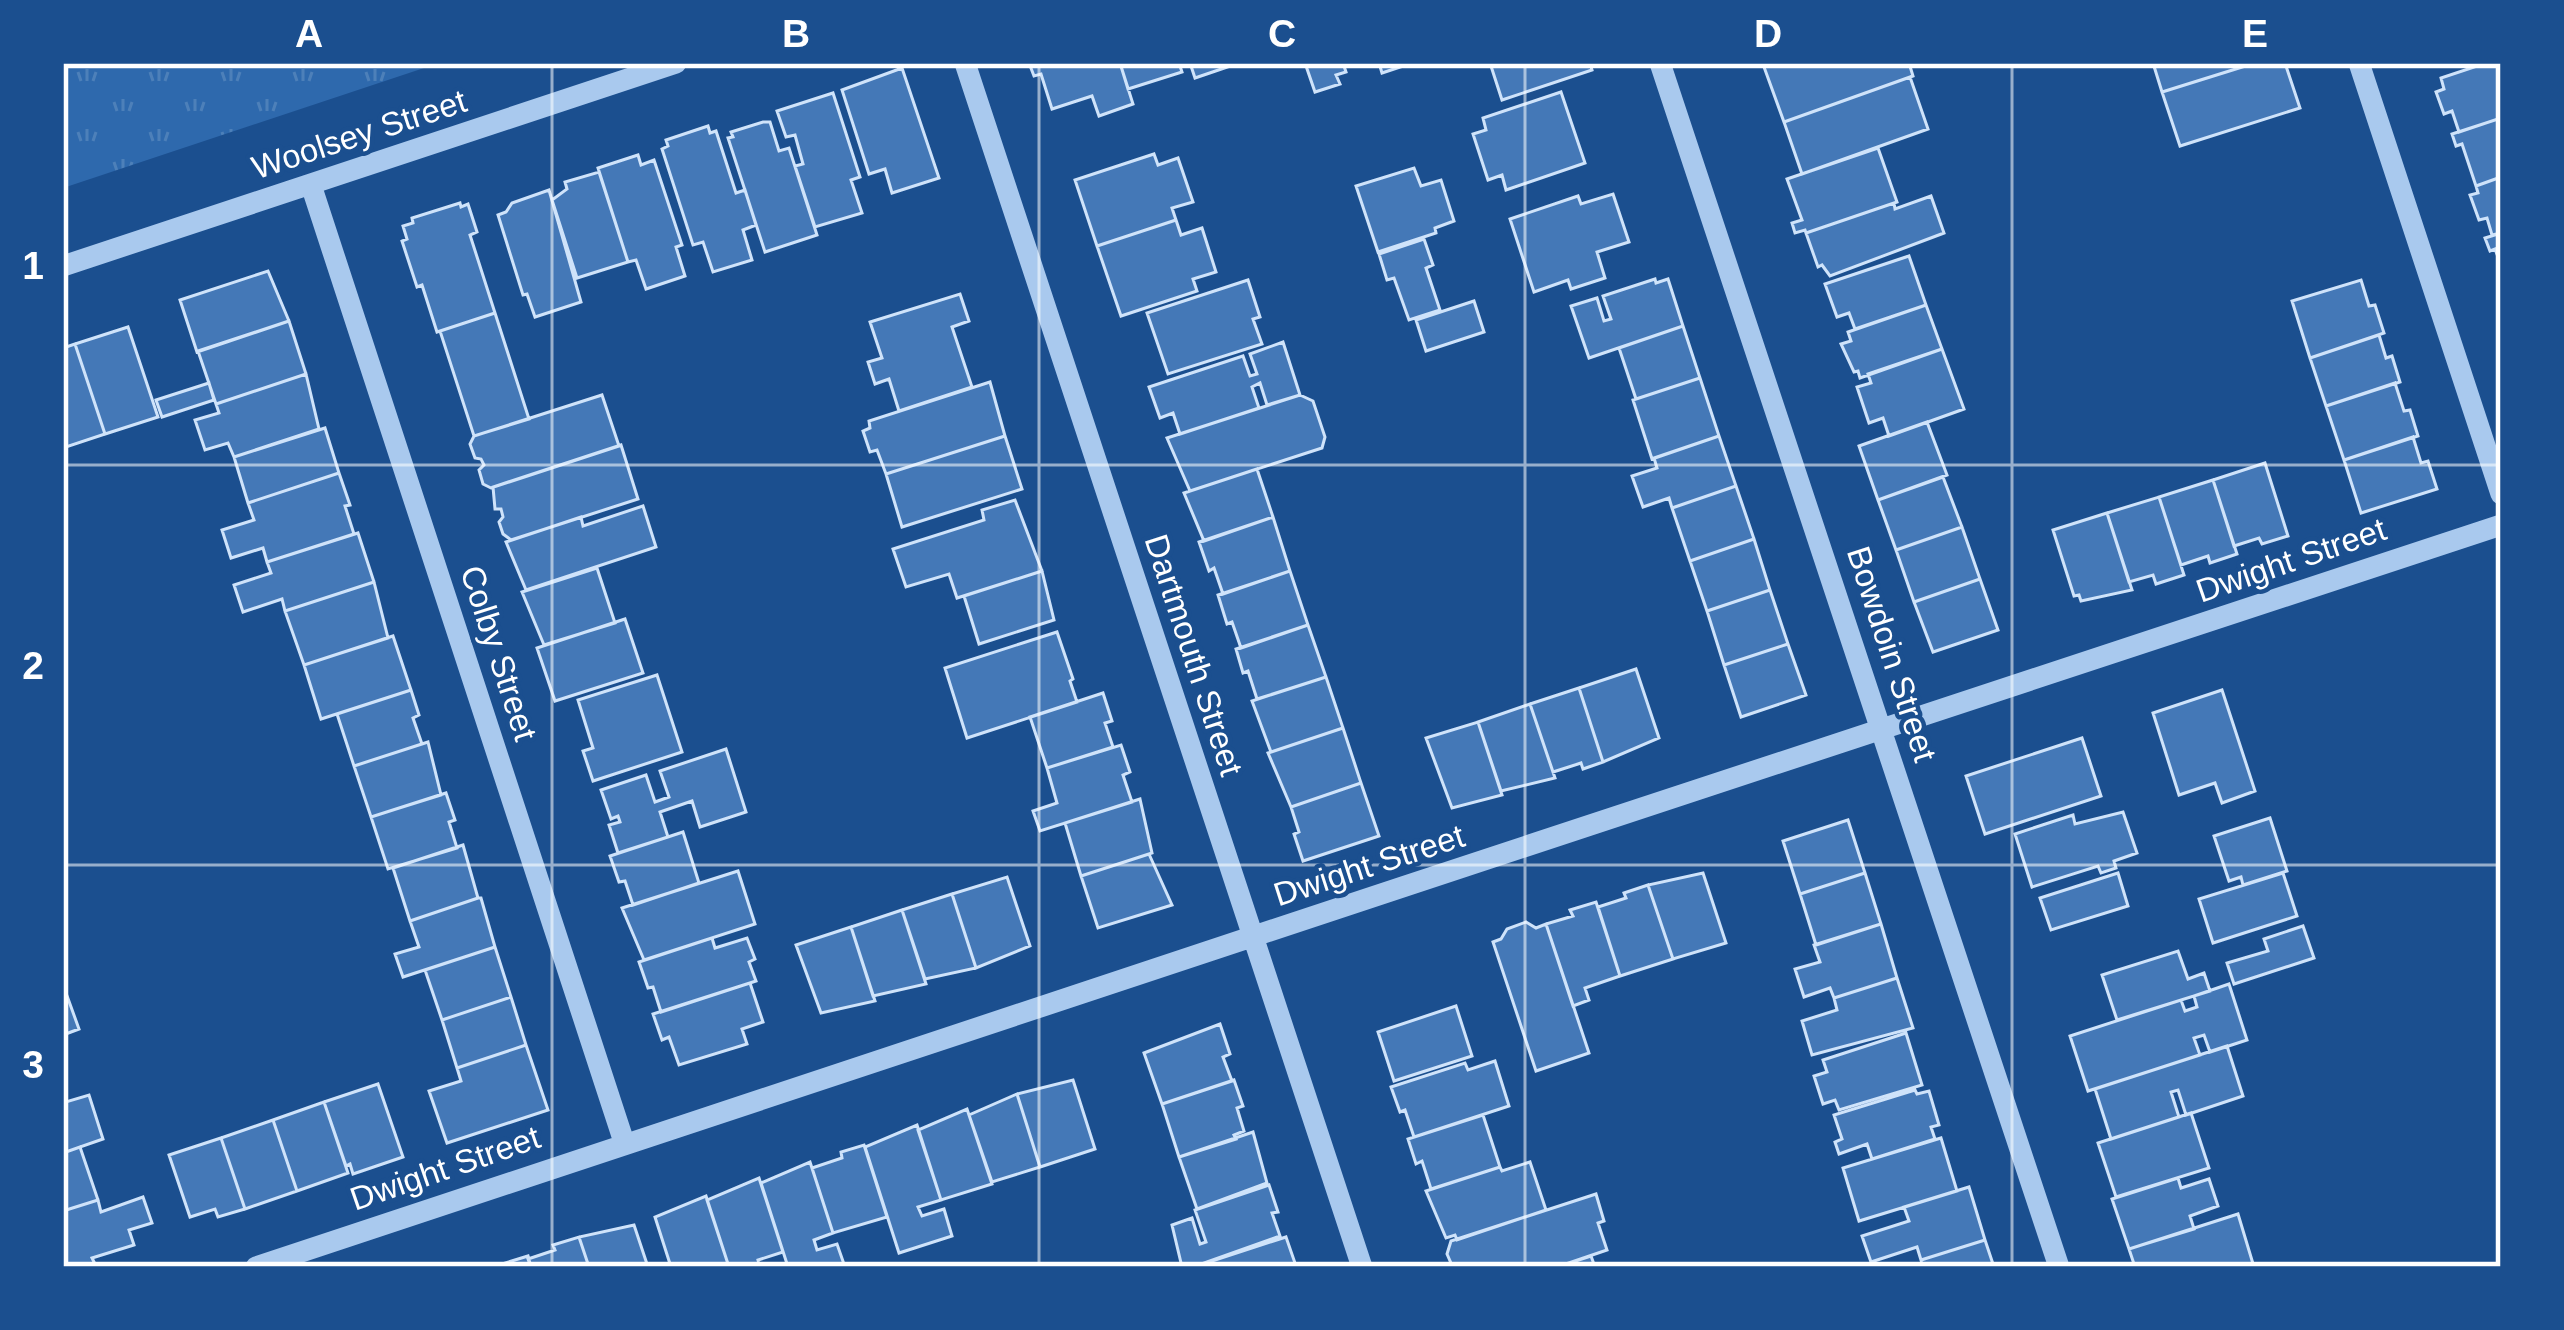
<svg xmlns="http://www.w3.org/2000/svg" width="2564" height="1330" font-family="Helvetica,sans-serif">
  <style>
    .grass { fill: url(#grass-tufts) }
    .building { fill: #4478b7; stroke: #cfe3fa; stroke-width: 3 }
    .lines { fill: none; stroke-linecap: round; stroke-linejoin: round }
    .minor { stroke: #a9c9ee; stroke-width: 21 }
    .grid { fill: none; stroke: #fff; stroke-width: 3; stroke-opacity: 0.55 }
    .labels { text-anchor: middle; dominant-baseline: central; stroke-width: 9; stroke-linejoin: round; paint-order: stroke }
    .street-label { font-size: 33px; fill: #fff; stroke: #1b4f8f }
    .neatline { fill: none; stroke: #fff; stroke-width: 4.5 }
    .grid-label { font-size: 39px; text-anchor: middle; font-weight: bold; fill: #fff }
  </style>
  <defs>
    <pattern id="grass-tufts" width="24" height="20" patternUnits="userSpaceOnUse" patternTransform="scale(3)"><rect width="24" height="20" fill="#2e69ad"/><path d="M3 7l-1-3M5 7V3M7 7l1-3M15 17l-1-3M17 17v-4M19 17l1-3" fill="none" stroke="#4d80b9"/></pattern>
  </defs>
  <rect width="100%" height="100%" fill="#1b4f8f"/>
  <path class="grass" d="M63,63H439L63,188Z"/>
  <path class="building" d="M1029,63H1120L1133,104L1099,116L1092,96L1052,109L1041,74L1034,76Z
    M1120,63H1179L1182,72L1128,89Z
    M1190,63H1239L1195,78Z
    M1305,63H1343L1346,72L1336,75L1340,84L1315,92Z
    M1379,63H1405L1406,65L1382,73Z
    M1490,63H1590L1592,70L1502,100Z
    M1775,63H1909L1913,76L1784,122L1764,67Z
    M2153,63H2255L2162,92Z
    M2255,63H2285L2300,108L2180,146L2162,92Z
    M2486,63L2501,64V118L2459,132L2452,111L2444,114L2436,92L2444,89L2441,78Z
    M902,68L939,178L892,193L885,169L869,174L842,90Z
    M1910,77L1928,129L1802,174L1784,122Z
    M1561,92L1585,163L1506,190L1502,175L1488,180L1473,134L1486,130L1483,118Z
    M833,93L860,177L851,180L862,213L815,227L795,166L803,164L795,135L786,137L777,111Z
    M2501,118V177L2476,186L2462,144L2456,146L2452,134Z
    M763,122H770L779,151L789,148L817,235L765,252L728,138L733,137L731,132Z
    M708,126L710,133L716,131L736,193L745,190L756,225L743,230L752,260L713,272L703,242L693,245L662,149L668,146L666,140Z
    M1878,148L1897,202L1806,233L1805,230L1795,233L1792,223L1802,220L1787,179Z
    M1154,154L1158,165L1178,158L1193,202L1172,208L1176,220L1097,246L1075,180Z
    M638,155L641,165L654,160L682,245L676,247L685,276L646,289L636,260L628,262L598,168Z
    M1414,168L1421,186L1441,180L1454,221L1435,228L1436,233L1378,252L1356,186Z
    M599,172L628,262L577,278L552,200L567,189L565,182Z
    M2501,177V233L2492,235L2487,218L2479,220L2470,195L2478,193L2476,186Z
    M549,190L581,302L535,317L527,294L523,295L498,215L506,212L512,203Z
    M1613,194L1629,242L1597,252L1605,278L1571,289L1568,280L1534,292L1510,219L1578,196L1581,204Z
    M1931,196L1944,233L1830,276L1822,265L1818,267L1806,233L1894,203L1895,209Z
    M460,203L461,207L468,204L477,232L470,235L495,313L437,332L422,285L417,287L402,241L407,239L403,226L413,223L412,218Z
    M1176,220L1181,235L1202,228L1216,272L1193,279L1197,291L1121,316L1097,246Z
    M2501,233V265L2495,249L2490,251L2485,238Z
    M1424,239L1433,265L1426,268L1440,310L1409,320L1394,278L1387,280L1379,254Z
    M1909,256L1926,305L1855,329L1849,313L1837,317L1825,284Z
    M268,271L289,321L197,352L180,300Z
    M1655,279L1656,283L1668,279L1683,326L1589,358L1571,306L1597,298L1604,321L1611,319L1603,296Z
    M1248,280L1260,317L1253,319L1262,344L1168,374L1147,313Z
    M2361,280L2369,306L2375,305L2384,333L2310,358L2292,301Z
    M960,294L969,321L952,327L972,387L899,411L889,379L875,384L868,362L882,358L870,322Z
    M1474,301L1484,332L1426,351L1416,320Z
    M1926,305L1942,349L1860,378L1858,371L1854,372L1841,344L1851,341L1848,332Z
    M495,313L529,419L474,436L440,331Z
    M289,321L306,374L216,404L198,351Z
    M1683,326L1700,378L1636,399L1619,348Z
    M128,327L158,417L105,434L75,344Z
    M2379,335L2386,358L2392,356L2400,382L2326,406L2310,358Z
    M1283,342L1300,395L1267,405L1260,383L1252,387L1259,408L1180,434L1173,413L1160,418L1149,387L1243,356L1250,376L1257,374L1250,354Z
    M75,344L105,434L63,448V348Z
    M1942,349L1964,409L1889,436L1883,418L1869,423L1857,387L1871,383L1868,374Z
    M306,374L319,429L234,457L228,443L205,450L195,420L219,413L216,404Z
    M1700,378L1719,436L1652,459L1633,400Z
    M990,382L1005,436L886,474L877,450L870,452L863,431L870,428L869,421Z
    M209,383L214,400L162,417L156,400Z
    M2395,383L2404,411L2410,410L2418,436L2344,460L2326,406Z
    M602,395L619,446L491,488L483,484L479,470L484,465L481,459L475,458L470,444L474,436Z
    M1300,395L1313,401L1325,437L1322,448L1190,491L1167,438Z
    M1927,422L1947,475L1878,500L1859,446Z
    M325,428L339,473L248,503L234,457Z
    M1005,436L1022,489L902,527L886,474Z
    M1719,436L1736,486L1672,508L1669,498L1643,507L1632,476L1657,468L1654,458Z
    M2413,437L2421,463L2428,461L2437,489L2361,513L2344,460Z
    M621,445L638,499L511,540L503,534L499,522L503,517L501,509H495L493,487Z
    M2265,463L2288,536L2262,544L2259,538L2234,546L2213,480Z
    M1257,469L1273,517L1204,541L1184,493Z
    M339,473L350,505L345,506L354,534L267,562L263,548L231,558L222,530L254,520L248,503Z
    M1943,477L1962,527L1896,550L1878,500Z
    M2213,480L2237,554L2210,563L2208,556L2181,565L2159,497Z
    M1736,486L1754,539L1690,561L1672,508Z
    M2159,497L2184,575L2156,584L2153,575L2129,582L2107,513Z
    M1015,500L1042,571L957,598L949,574L906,587L893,549L984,520L982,510Z
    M643,506L656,547L526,590L506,542L581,517L583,526Z
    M2107,513L2132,590L2081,601L2079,595L2074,596L2053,530Z
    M1273,517L1290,571L1223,594L1214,568L1209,571L1199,542Z
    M1962,527L1980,579L1914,602L1896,550Z
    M358,533L374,582L285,611L282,599L243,612L234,585L271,573L267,562Z
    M1754,539L1770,590L1707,611L1690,561Z
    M597,568L615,623L544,645L522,592Z
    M1042,571L1054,620L979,644L964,596Z
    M1290,571L1308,625L1241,648L1232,622L1227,624L1218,595Z
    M1980,579L1998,630L1933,652L1914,602Z
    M374,582L388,638L304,665L285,611Z
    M1770,590L1788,644L1724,665L1707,611Z
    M625,619L643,673L555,701L537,648Z
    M1308,625L1326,677L1257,699L1248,671L1243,673L1236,649Z
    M1057,632L1073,679L1070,681L1077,702L967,738L945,668Z
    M393,636L411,690L321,719L304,665Z
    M1788,644L1806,695L1741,717L1724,665Z
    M1636,669L1659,738L1603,762L1579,688Z
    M657,675L682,752L593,781L583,751L593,748L578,700Z
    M1326,677L1343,728L1271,752L1252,701Z
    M1579,688L1603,762L1583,769L1581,763L1553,772L1530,704Z
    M411,690L419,715L413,718L422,744L354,766L337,714Z
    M2222,690L2255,791L2222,803L2215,783L2179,795L2153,713Z
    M1103,693L1112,721L1105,723L1113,747L1047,768L1030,717Z
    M1530,704L1555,778L1501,791L1478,722Z
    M1478,722L1502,795L1452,808L1426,738Z
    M1343,728L1361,783L1291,807L1268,753Z
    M2082,738L2101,796L1985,834L1966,776Z
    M428,742L441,795L371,817L354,766Z
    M1121,745L1130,772L1123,775L1132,802L1040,831L1033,811L1057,803L1047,768Z
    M726,749L746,812L700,827L692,801L660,812L668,837L618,853L609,825L620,822L618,816L611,819L601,790L646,775L655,802L669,797L660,771Z
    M1361,783L1379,836L1303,861L1294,834L1299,832L1291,807Z
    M446,793L455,820L449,822L457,848L388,869L371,817Z
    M1140,799L1152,853L1081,876L1065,823Z
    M2123,812L2137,853L2114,861L2116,868L2101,873L2098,866L2032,887L2015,834L2073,815L2075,824Z
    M2270,818L2287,871L2243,885L2241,877L2229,881L2214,836Z
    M1848,820L1865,873L1800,894L1783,841Z
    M683,832L699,883L633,905L625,881L619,882L610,856Z
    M463,845L478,898L410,921L393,868Z
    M1149,854L1172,905L1098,928L1081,876Z
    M738,871L755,924L644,960L622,908Z
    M1703,873L1726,943L1673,959L1648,885Z
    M1865,873L1881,924L1816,945L1800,894Z
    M2118,873L2128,906L2051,930L2040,898Z
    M2283,873L2297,916L2213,943L2199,899Z
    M1007,877L1030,946L976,968L952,894Z
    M1648,885L1673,959L1620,976L1598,907L1626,898L1624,893Z
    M952,894L976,968L925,979L902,910Z
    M478,898H481L495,947L403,977L395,954L419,947L410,921Z
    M1596,902L1620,976L1585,988L1589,1000L1573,1006L1546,924L1573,916L1570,910Z
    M902,910L926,984L873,996L851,927Z
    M1526,922L1536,928L1546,924L1589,1053L1536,1071L1493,942L1501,939L1507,929Z
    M1881,924L1897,978L1834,998L1830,988L1804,997L1795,969L1820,962L1814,945Z
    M2303,926L2314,958L2234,984L2227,963L2268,951L2264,939Z
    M851,927L875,1001L821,1013L796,945Z
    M712,938L715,948L747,938L755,959L749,962L756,981L661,1012L653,987L648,988L639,962Z
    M495,947L511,997L442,1020L425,970Z
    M2178,951L2188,979L2204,973L2210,991L2117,1020L2102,975Z
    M1897,978L1913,1028L1812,1055L1802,1021L1837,1010L1834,998Z
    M750,983L763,1022L742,1029L747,1044L679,1065L669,1037L662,1040L653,1014Z
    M2229,984L2247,1040L2210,1052L2204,1035L2194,1038L2200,1055L2088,1091L2070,1036L2181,1000L2185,1011L2197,1007L2194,996Z
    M66,993L79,1029L63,1035V994Z
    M511,997L526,1045L457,1068L442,1020Z
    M1456,1006L1472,1056L1394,1081L1378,1032Z
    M1220,1024L1230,1054L1223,1057L1232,1081L1162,1104L1144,1053Z
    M1906,1033L1922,1085L1839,1110L1835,1100L1823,1104L1814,1076L1827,1072L1823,1060Z
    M526,1045L548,1110L447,1143L429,1091L461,1081L457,1068Z
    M2227,1046L2243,1096L2186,1115L2178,1090L2171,1092L2179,1117L2111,1139L2095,1089Z
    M1495,1061L1509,1106L1414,1137L1405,1110L1400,1112L1391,1087L1465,1063L1468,1070Z
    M1073,1080L1095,1149L1040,1167L1017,1094Z
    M1234,1080L1243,1106L1237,1108L1244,1131L1234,1135L1236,1139L1179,1157L1162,1104Z
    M378,1084L403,1157L353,1174L350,1164L346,1166L324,1102Z
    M1915,1090L1917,1094L1929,1091L1939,1125L1931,1127L1935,1139L1872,1159L1867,1144L1839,1154L1835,1142L1842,1139L1834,1115Z
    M63,1092L66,1102L89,1095L103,1139L63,1153Z
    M1017,1094L1040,1167L992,1182L969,1115Z
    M324,1102L348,1173L297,1191L273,1120Z
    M967,1109L992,1184L941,1200L918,1130Z
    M2191,1113L2209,1168L2116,1197L2098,1143Z
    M1483,1115L1500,1167L1431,1189L1422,1161L1416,1164L1408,1139Z
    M273,1120L297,1191L245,1209L221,1138Z
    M917,1125L941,1200L918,1207L922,1216L944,1209L952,1236L899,1253L865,1147Z
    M1253,1132L1267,1183L1197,1209L1179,1157Z
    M221,1138L245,1209L218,1217L215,1209L190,1217L169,1155Z
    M1941,1138L1957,1191L1859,1221L1843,1168Z
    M864,1145L887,1217L833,1233L812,1168L842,1158L841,1152Z
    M80,1147L98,1200L63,1211V1153Z
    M810,1162L833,1233L814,1240L817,1250L837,1244L845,1267H788L761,1183Z
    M1530,1162L1546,1210L1457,1240L1455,1235L1446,1238L1426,1191L1500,1167L1502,1171Z
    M759,1178L783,1252L758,1260L760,1267H729L707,1200Z
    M2178,1178L2181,1188L2209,1179L2218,1206L2190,1216L2194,1229L2129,1249L2112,1199Z
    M1269,1185L1278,1212L1272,1213L1280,1236L1193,1267H1182L1172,1225L1192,1218L1200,1244L1206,1242L1195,1210Z
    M1969,1187L1985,1240L1921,1260L1917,1247L1871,1262L1862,1236L1909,1221L1904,1207Z
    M1596,1194L1604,1221L1598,1223L1607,1250L1557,1267H1460L1451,1263L1447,1254L1451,1241Z
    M706,1196L729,1267H671L655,1217Z
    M143,1197L152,1223L129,1230L134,1245L92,1258L94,1262L80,1267H63V1211L98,1200L101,1212Z
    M2238,1214L2254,1267H2135L2129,1249Z
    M634,1225L648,1267H589L579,1237Z
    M579,1237L589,1267H531L528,1259L555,1250L553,1245Z
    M1286,1237L1295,1263L1291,1267H1214L1212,1261Z
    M1985,1240L1994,1267H1923L1921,1260Z
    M528,1256L531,1267H503L502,1264Z
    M1591,1256L1595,1267H1557Z"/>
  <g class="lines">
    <path class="minor" d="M965,63L1362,1267
      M1660,63L2059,1267
      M2359,63L2501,494
      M311,185L624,1142
      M63,266L676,63
      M256,1267C1002,1013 1754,776 2501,525"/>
  </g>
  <path class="grid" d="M552,63V1267M1039,63V1267M1525,63V1267M2012,63V1267M63,465H2501M63,865H2501"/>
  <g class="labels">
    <g class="street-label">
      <text transform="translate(359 134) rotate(-18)">Woolsey Street</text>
      <text transform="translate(2291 560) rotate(-19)">Dwight Street</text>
      <text transform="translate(499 653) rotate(72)">Colby Street</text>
      <text transform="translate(1892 654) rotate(72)">Bowdoin Street</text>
      <text transform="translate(1194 655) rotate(72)">Dartmouth Street</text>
      <text transform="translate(1369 865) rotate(-18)">Dwight Street</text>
      <text transform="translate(445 1168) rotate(-19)">Dwight Street</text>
    </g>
  </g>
  <rect width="2564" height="1330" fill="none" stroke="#1b4f8f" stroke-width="132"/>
  <rect x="66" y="66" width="2432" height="1198" class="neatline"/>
  <g class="grid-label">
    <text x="309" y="47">A</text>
    <text x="796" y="47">B</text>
    <text x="1282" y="47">C</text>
    <text x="1768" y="47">D</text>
    <text x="2255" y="47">E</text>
    <text x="33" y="279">1</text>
    <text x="33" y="679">2</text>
    <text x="33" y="1078">3</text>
  </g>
</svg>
